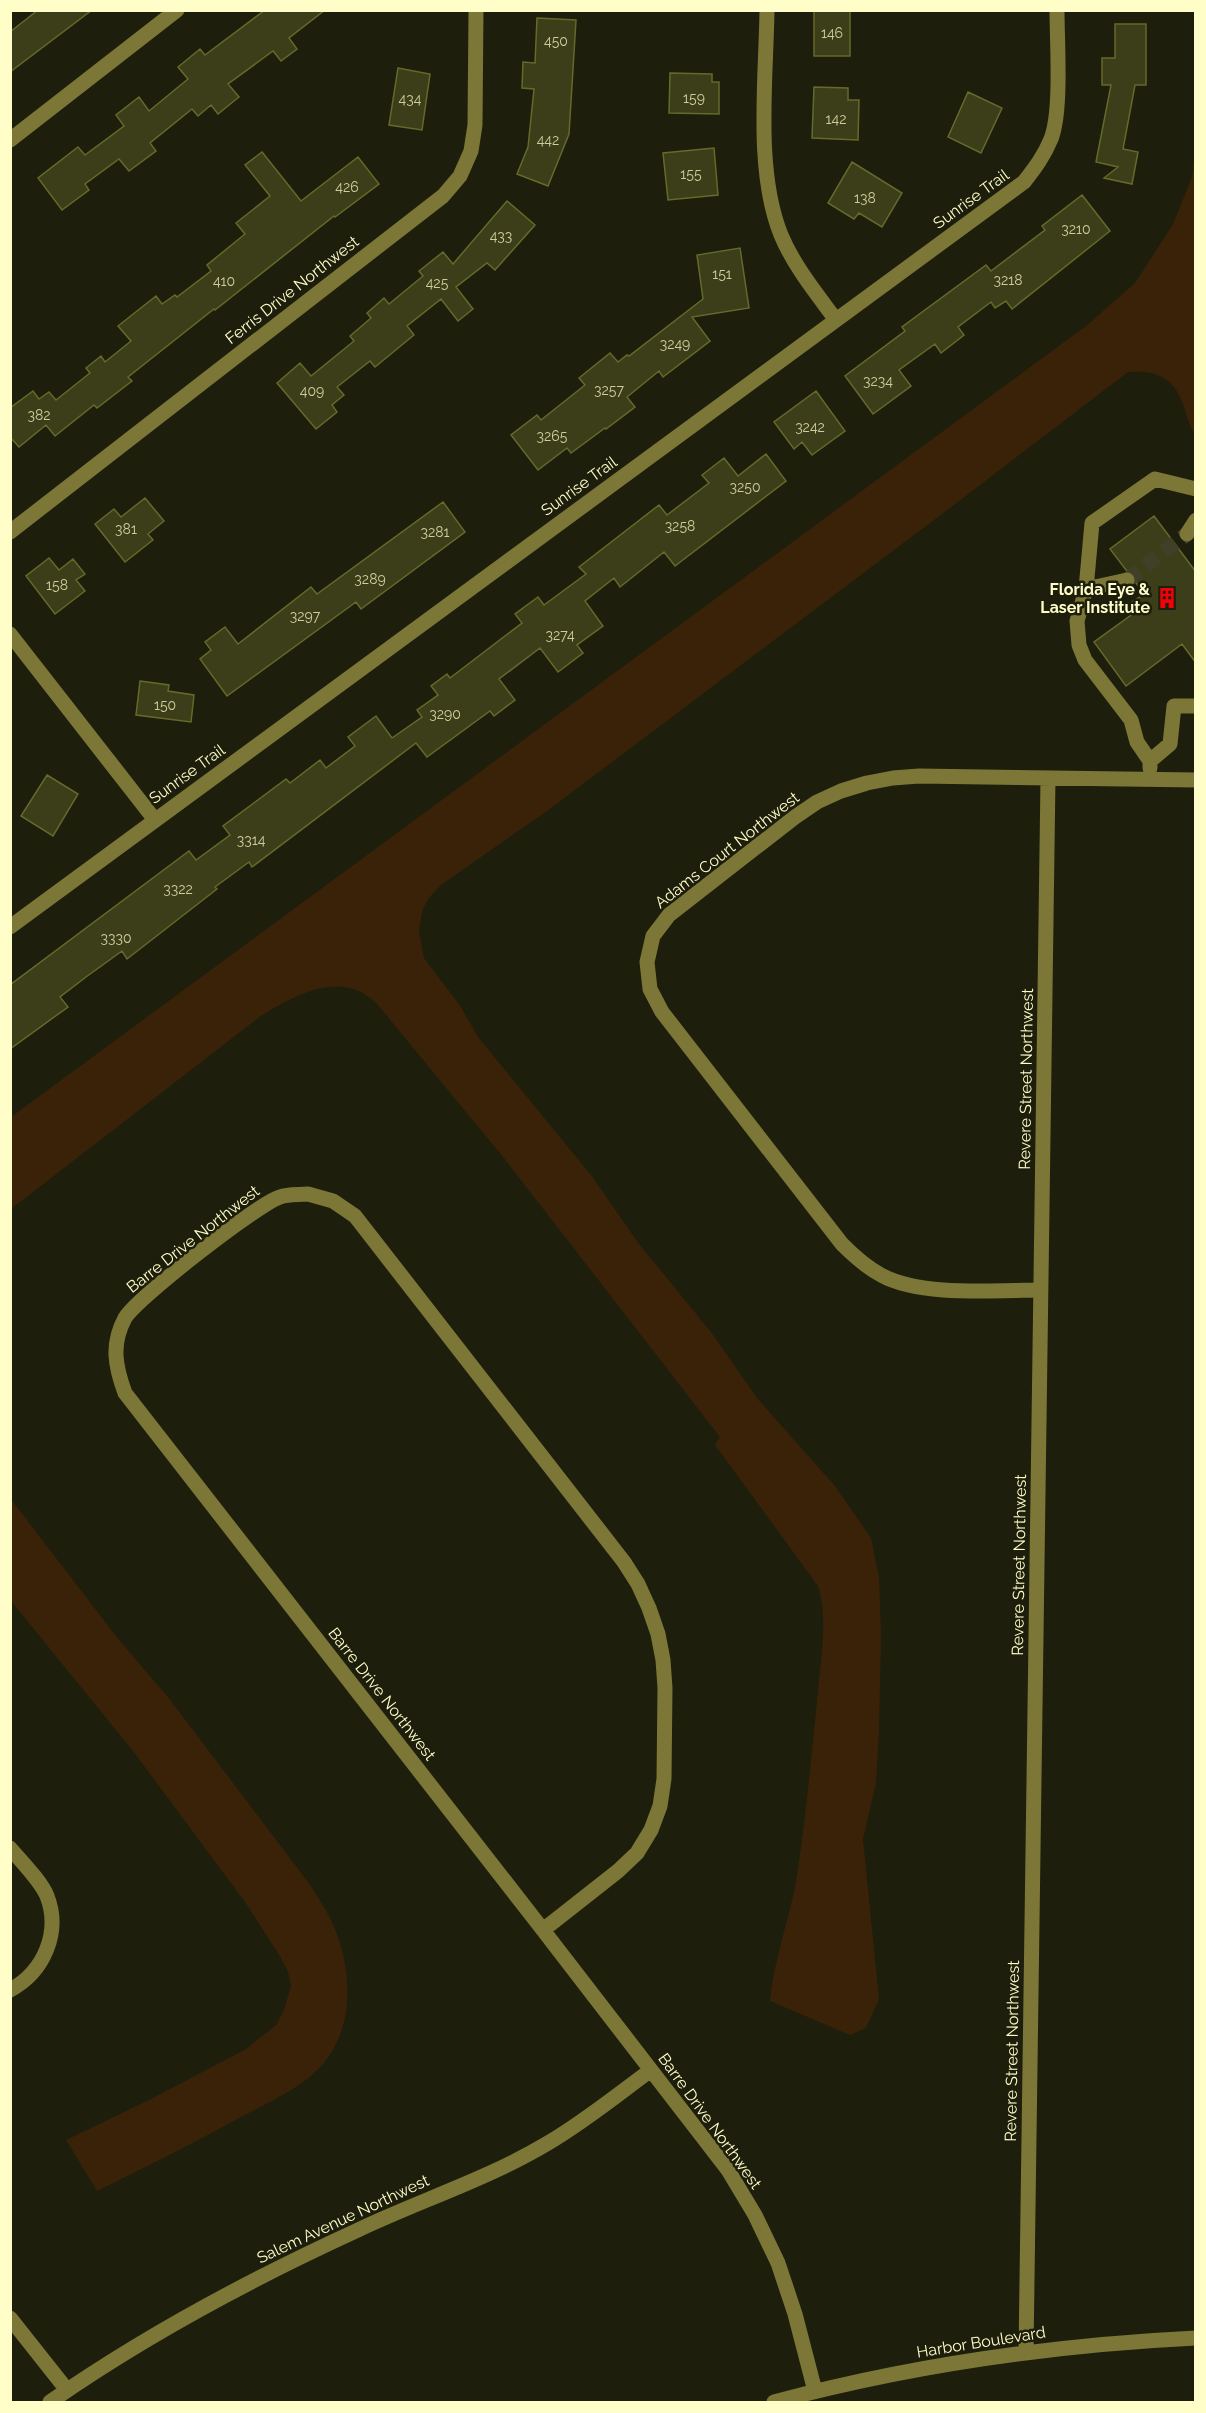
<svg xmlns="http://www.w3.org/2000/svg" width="1206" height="2413" font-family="Raleway,sans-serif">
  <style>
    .water { fill: #3a2209 }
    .building { fill: #3b3e18; stroke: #656a2a; stroke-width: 1.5 }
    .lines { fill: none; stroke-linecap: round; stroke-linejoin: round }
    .minor-tunnel { stroke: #3f4028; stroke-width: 15; stroke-dasharray: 15 8; stroke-linecap: butt }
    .minor { stroke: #7c7637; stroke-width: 15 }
    .labels { text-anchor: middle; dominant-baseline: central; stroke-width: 5; stroke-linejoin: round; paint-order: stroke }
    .number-label { font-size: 14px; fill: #cece9d }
    .street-label { font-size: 16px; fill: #fffec9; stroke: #1d1e0c }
    .poi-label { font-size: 16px; font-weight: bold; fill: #fffec9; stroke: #1d1e0c; text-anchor: end }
  </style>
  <rect width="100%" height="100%" fill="#1d1e0c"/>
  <path class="water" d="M1195,154V434C1188,424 1187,415 1183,404C1173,376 1155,370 1128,372L946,511L547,811L441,885L428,899L422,912L419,931L424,958L461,1007L478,1037L591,1175L639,1244L711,1332L757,1398L835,1486L871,1538L879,1578L881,1634L879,1732L876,1783L863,1839L879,1999L866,2028L850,2035L770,2001C774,1958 790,1918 797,1876C806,1815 812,1752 818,1690C821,1658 828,1618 818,1586L715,1445L720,1437L503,1157L377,1004C342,969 297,994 261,1016L11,1209V1117L1086,326L1135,283L1173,224L1192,177Z
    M10,1498L119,1640L168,1697L311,1886C317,1897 325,1907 330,1918C352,1963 357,2024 323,2064C301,2089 267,2103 239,2118C192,2144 144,2168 97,2191L66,2140L149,2100L246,2049L276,2025L284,2010L291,1986L288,1972L280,1956L245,1902L133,1751L11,1601Z"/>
  <path class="building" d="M38,10H92L10,72V32Z
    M265,10H325L289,38L297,49L281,61L273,51L228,84L239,97L218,114L211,105L198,116L192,109L150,143L156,151L129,171L119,159L85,184L89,190L62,210L38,178L78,147L85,155L124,126L116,115L139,97L149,111L188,79L178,67L200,49L205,55Z
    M814,10H850V56H814Z
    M537,18L576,20L569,134L548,186L517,174L528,147L534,89L522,88L523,62L535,63Z
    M1115,24H1146V85H1135L1123,149L1138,152L1132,184L1104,178L1118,167L1096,162L1111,85H1102V58H1115Z
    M398,68L430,74L422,130L389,125Z
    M670,73L712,74V82H719V114L669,113Z
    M814,87L848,88V100H859L858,140L812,138Z
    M968,92L1002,108L981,153L948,137Z
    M714,148L718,195L668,200L663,153Z
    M262,152L301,201L358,157L379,184L335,217L334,216L215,310L214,309L128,377L132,381L97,408L94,405L55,436L46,425L19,447L10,437V408L33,391L39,399L49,392L56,400L90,373L86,368L101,356L105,362L131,341L118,326L156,296L162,304L175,295L177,297L211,271L207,265L245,234L236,223L270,196L245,165Z
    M852,162L902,193L882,227L859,213L854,219L828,203Z
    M1082,195L1110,231L1012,309L1006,301L995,308L991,302L958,327L964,335L941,353L935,344L899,370L911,386L873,414L845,376L905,331L902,327L986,265L991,271L1045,230L1042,226Z
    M507,201L535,225L495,270L487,263L456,287L473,309L458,321L441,299L407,326L414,335L375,367L370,361L337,387L344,395L332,405L337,412L316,429L277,383L300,363L311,376L354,341L350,336L371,318L367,313L384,298L389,304L423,276L419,271L443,252L453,264Z
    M740,248L749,308L692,317L710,341L663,377L659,371L627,397L635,407L606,429L605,428L571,453L567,448L538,470L511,435L537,415L541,420L585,385L579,378L610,353L618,362L627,355L629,356L703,299L697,255Z
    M816,391L845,431L812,455L802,442L794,449L774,422Z
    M766,454L786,481L675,566L664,552L620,587L614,578L585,601L603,626L577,645L583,653L558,672L540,648L499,679L515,700L494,716L490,711L427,757L416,743L252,867L249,862L215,887L217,889L127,959L122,951L86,977L60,997L68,1007L10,1049V985L189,851L196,860L230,835L223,826L286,779L290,783L320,760L326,768L355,746L348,737L376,716L392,738L422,717L417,710L438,695L431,686L447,674L450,678L522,623L515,614L538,597L544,605L586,574L579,567L659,505L667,515L709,483L702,475L724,458L738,476Z
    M145,498L164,521L148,534L153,540L125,562L95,524L114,509L121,517Z
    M443,502L465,532L361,609L356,602L227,696L200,659L211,650L205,642L225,627L238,644L311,587L317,594Z
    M1154,516L1196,572V663L1182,644L1126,686L1094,642L1138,610L1132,602L1144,594L1136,583L1135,574L1126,570L1110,549Z
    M49,558L59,570L73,559L85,574L76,580L85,591L55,614L26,576Z
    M140,681L169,685L168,691L194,695L191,722L136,715Z
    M47,775L78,794L53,836L21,816Z"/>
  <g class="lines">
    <path class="minor-tunnel" d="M1127,580L1187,534"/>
    <path class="minor" d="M767,10C766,80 755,171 781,235C794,266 816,293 836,320
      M10,140L177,10
      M10,532L443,196L460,176L471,151L475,125L476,10
      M1187,534L1196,520
      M1086,589L1127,580
      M10,634L155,820
      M1150,761L1137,742L1131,720L1085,660L1079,645L1077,621L1086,589L1092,523L1155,479L1196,489
      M1150,768V761L1170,744L1174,706H1196
      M10,927L1024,182C1035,168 1044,156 1051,139C1062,111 1057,43 1057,10
      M308,1194L333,1201L355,1216L624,1562L638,1584L649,1608L658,1634L663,1660L665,1688L664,1779L660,1806L651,1830L637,1853L618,1871L543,1930L125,1393C115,1366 111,1344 125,1318C137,1298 258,1204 280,1197C288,1194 299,1195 308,1194Z
      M1041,1290C997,1290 920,1297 881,1275C866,1267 854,1256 842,1244L662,1012L650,989L647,962L653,936L669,915L795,817L817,802L841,791L867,783L893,778L919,776L1196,780
      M10,1848C21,1861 41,1881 47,1896C61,1932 44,1972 10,1990
      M543,1930L728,2170L755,2215L778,2263L795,2314L815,2391
      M10,2318L67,2390
      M1026,2352L1048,778
      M50,2402C146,2335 251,2279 358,2230C421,2200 488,2179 548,2143C584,2122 617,2095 651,2070
      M774,2402C912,2365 1053,2345 1196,2338"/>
  </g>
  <defs>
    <symbol id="building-bare" viewBox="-9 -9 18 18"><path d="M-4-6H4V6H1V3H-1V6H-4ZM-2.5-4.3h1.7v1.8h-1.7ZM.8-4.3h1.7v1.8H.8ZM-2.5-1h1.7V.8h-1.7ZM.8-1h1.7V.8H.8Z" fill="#f10208" stroke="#1d1e0c" stroke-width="2.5" paint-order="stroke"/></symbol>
  </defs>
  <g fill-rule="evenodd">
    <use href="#building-bare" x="1152" y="583" width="30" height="30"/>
  </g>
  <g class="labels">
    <g class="number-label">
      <text x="832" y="33">146</text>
      <text x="556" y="41">450</text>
      <text x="694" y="98">159</text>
      <text x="410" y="99">434</text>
      <text x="836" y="119">142</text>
      <text x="548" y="140">442</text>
      <text x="691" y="174">155</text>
      <text x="347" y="187">426</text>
      <text x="865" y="198">138</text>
      <text x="1076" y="229">3210</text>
      <text x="501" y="236">433</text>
      <text x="722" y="274">151</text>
      <text x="1008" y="280">3218</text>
      <text x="224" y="281">410</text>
      <text x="437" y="283">425</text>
      <text x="675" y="344">3249</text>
      <text x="878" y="381">3234</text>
      <text x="609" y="390">3257</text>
      <text x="312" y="391">409</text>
      <text x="39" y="415">382</text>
      <text x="810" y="427">3242</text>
      <text x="552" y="436">3265</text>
      <text x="745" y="487">3250</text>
      <text x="680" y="526">3258</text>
      <text x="126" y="529">381</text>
      <text x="435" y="532">3281</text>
      <text x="370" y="579">3289</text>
      <text x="57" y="585">158</text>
      <text x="305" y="616">3297</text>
      <text x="560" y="635">3274</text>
      <text x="165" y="705">150</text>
      <text x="445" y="714">3290</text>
      <text x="251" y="840">3314</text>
      <text x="178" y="889">3322</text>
      <text x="116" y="938">3330</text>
    </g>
    <g class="street-label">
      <text transform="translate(971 199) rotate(-36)">Sunrise Trail</text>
      <text transform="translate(292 290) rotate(-38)">Ferris Drive Northwest</text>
      <text transform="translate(579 486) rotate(-36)">Sunrise Trail</text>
      <text transform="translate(187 774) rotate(-36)">Sunrise Trail</text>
      <text transform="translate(727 850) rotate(-38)">Adams Court Northwest</text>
      <text transform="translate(1026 1079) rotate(-89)">Revere Street Northwest</text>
      <text transform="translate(193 1239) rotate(-38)">Barre Drive Northwest</text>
      <text transform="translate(1019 1565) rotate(-89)">Revere Street Northwest</text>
      <text transform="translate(382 1694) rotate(52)">Barre Drive Northwest</text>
      <text transform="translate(1012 2051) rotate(-89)">Revere Street Northwest</text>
      <text transform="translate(710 2121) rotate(54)">Barre Drive Northwest</text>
      <text transform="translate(343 2219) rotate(-25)">Salem Avenue Northwest</text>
      <text transform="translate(981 2342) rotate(-9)">Harbor Boulevard</text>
    </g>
    <g class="poi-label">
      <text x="1150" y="589">Florida Eye &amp;<tspan x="1150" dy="18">Laser Institute</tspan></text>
    </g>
  </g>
  <rect width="1206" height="2413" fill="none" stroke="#fffec9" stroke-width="24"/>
</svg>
